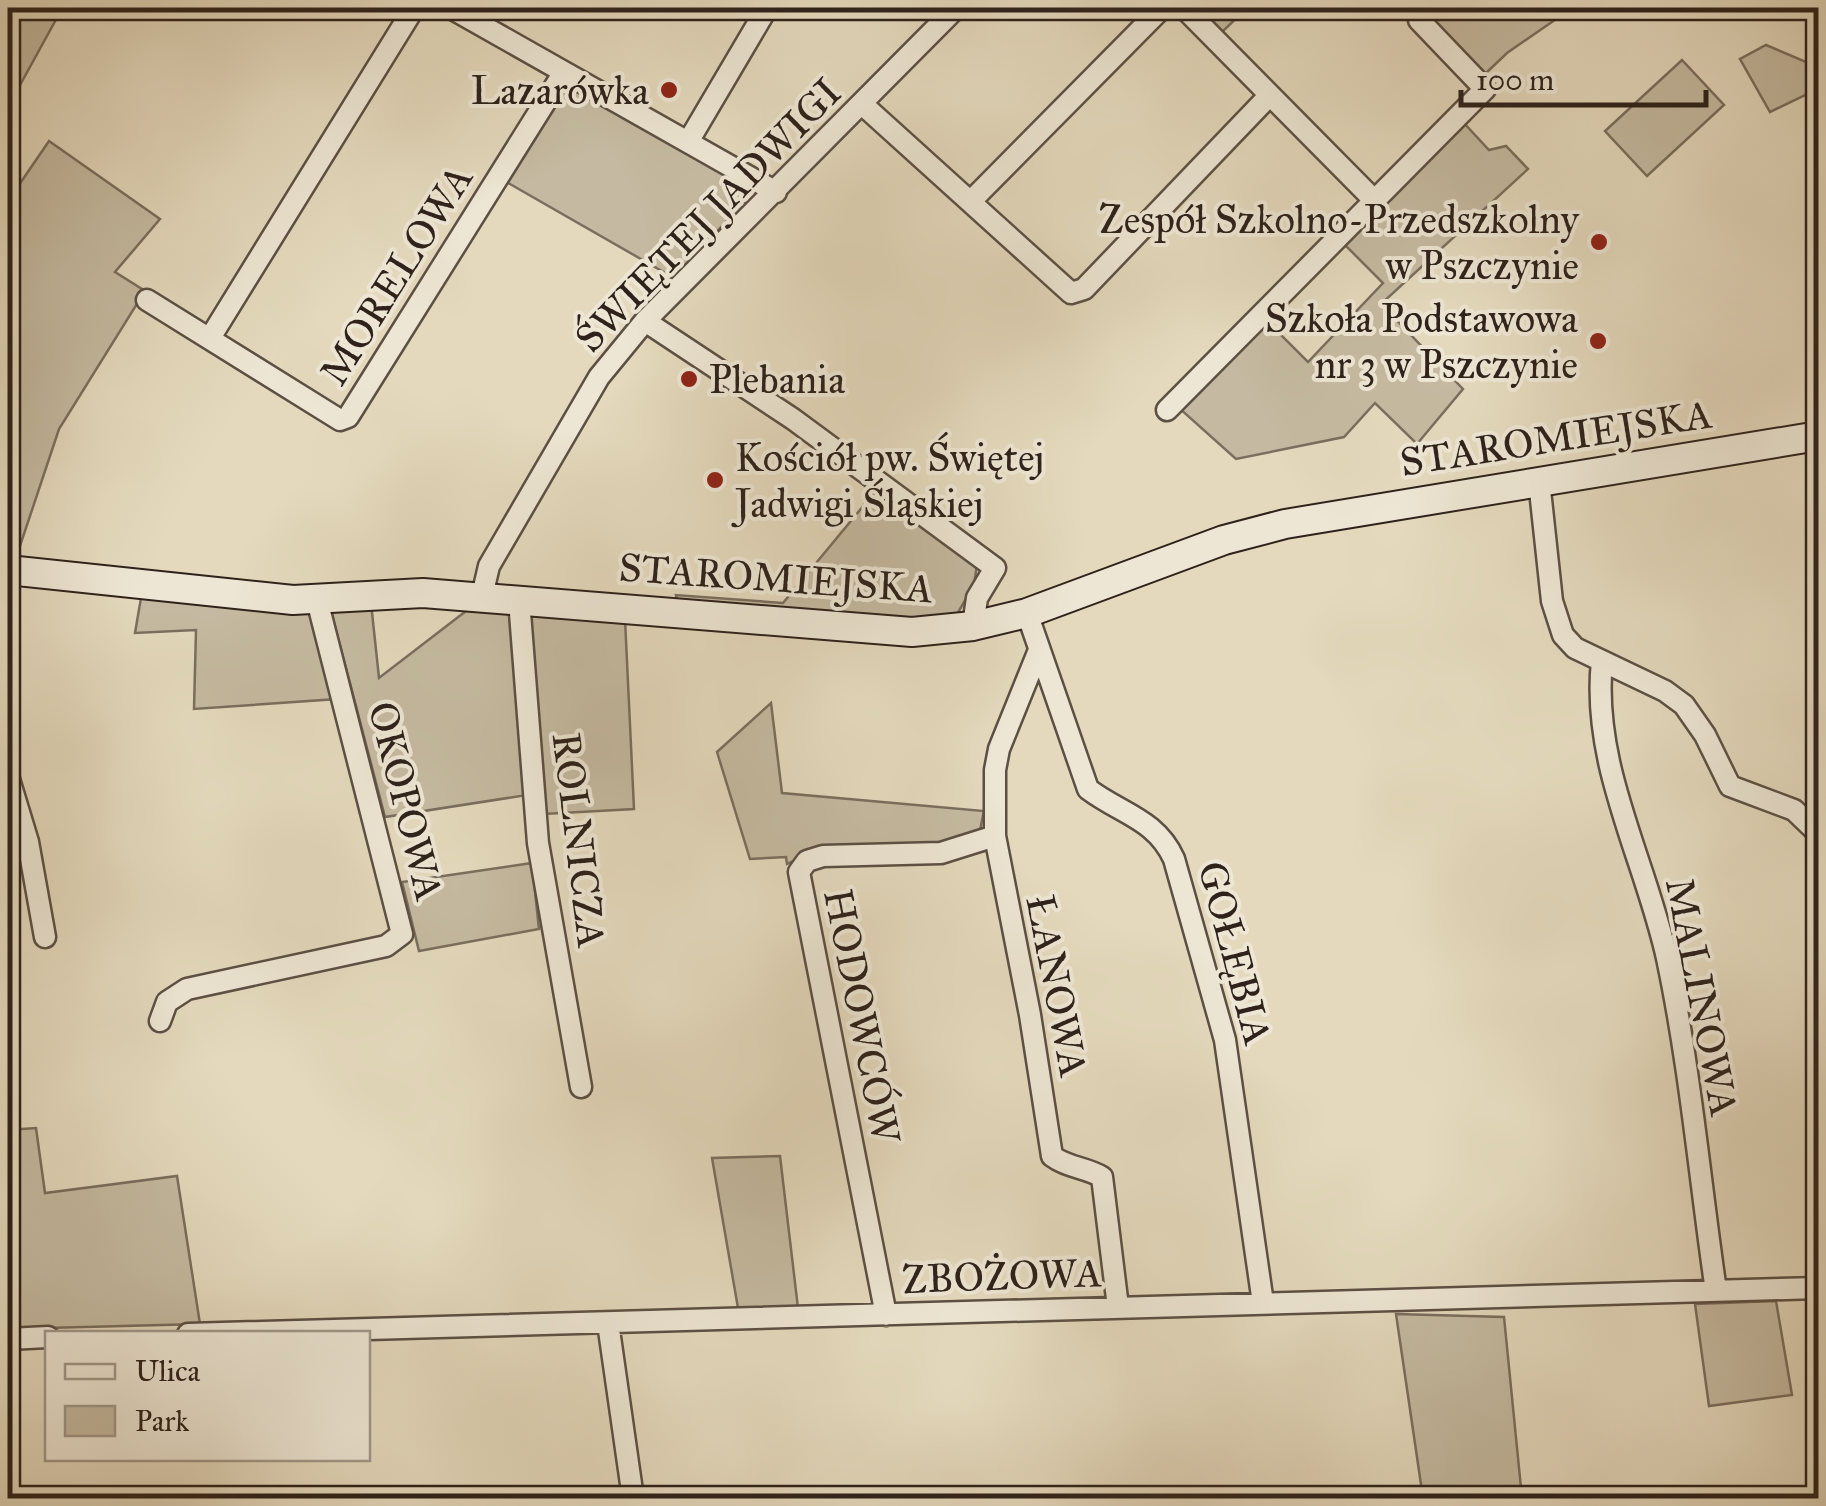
<svg xmlns="http://www.w3.org/2000/svg" width="1826" height="1506" font-family="'IM FELL Great Primer',serif">
  <style>
    .green { fill: #c5baa1; stroke: #7a6e5e; stroke-width: 2.5 }
    .lines { fill: none; stroke-linecap: round; stroke-linejoin: round }
    .street-casing { stroke: #5c5044; stroke-width: 25 }
    .secondary-casing { stroke: #2e221b; stroke-width: 32 }
    .street { stroke: #ede6d4; stroke-width: 20 }
    .secondary { stroke: #ede6d4; stroke-width: 28 }
    .poi-dot { fill: #8f2418; stroke: #ede6d4; stroke-width: 4 }
    .labels { text-anchor: middle; dominant-baseline: central; stroke-width: 8; stroke-linejoin: round; paint-order: stroke }
    .poi-label { font-size: 40px; fill: #2e221b; stroke: #ede6d4; text-anchor: end }
    .street-label { font-size: 40px; fill: #2e221b; stroke: #ede6d4 }
  </style>
  <rect width="100%" height="100%" fill="#e4d9bd"/>
  <filter id="stains"><feTurbulence type="fractalNoise" baseFrequency=".002" numOctaves="4"/><feColorMatrix values="0 0 0 0 .2 0 0 0 0 .09 0 0 0 0 .02 0 0 0 .5 -.17"/></filter>
  <radialGradient id="worn" r=".72"><stop offset=".6" stop-color="#630" stop-opacity="0"/><stop offset="1" stop-color="#630" stop-opacity=".3"/></radialGradient>
  <path class="green" d="M8,8H53L59,14L8,107V35L12,29Z
    M1196,8H1247L1220,34Z
    M1411,8H1572L1507,53L1484,75Z
    M1766,45L1818,67V89L1770,112L1740,59Z
    M1682,60L1724,105L1647,176L1605,131Z
    M567,82L751,187L745,201L674,278L503,180Z
    M1463,122L1489,150L1506,146L1528,169L1381,304L1463,389L1417,444L1375,403L1344,437L1236,459L1179,408L1263,317L1308,362L1383,283L1340,240Z
    M49,141L160,219L115,272L145,291L59,429L16,558L8,557V425L12,414L8,412V201Z
    M874,493L977,564L974,585L956,616L904,620L678,605L676,595L783,603Z
    M142,592L313,611L337,699L194,709L196,630L135,633Z
    M371,603L379,678L470,608L512,604L527,795L385,817L330,607Z
    M527,606L625,619L634,809L544,814Z
    M771,703L782,793L984,811L980,830L943,847L818,850L787,864L786,857L750,859L717,752Z
    M532,863L539,929L419,951L402,882Z
    M36,1128L45,1193L177,1176L200,1324L8,1329V1130Z
    M780,1156L798,1308H738L712,1158Z
    M1776,1301L1792,1395L1709,1406L1695,1304Z
    M1396,1314L1504,1317L1522,1498H1423Z"/>
  <g class="lines">
    <defs>
      <path id="street" d="M451,8L776,192
        M1184,8L1372,198
        M862,104L1071,293L1084,289L1270,95
        M688,142L767,8
        M972,200L1162,8
        M147,300L340,420L348,417L564,72
        M645,321L793,419L995,568L977,598L973,626
        M210,338L414,8
        M1167,410L1485,89L1419,20
        M1539,481L1552,601L1563,635L1575,648L1665,691L1684,705L1705,735L1730,786L1794,810L1818,833
        M482,596L489,566L599,377L645,321L956,8
        M519,600L538,843L581,1087
        M1027,613L1088,789C1121,814 1156,819 1174,859L1225,1040L1263,1303
        M1039,650L999,749L995,770V836L1030,1015L1052,1156C1068,1168 1085,1167 1102,1177L1118,1307
        M1602,661C1591,765 1645,858 1667,958C1690,1067 1700,1181 1716,1291
        M8,776L28,842L45,937
        M160,1021L167,1002L187,989L386,946L402,934L317,600
        M886,1315L799,872L807,861L823,856L941,853L995,836
        M608,1323L633,1498
        M188,1334L1818,1288
        M8,1339L48,1337"/>
      <path id="secondary" d="M8,570L293,600L423,593L912,632L973,626L1027,613L1224,540L1285,524L1818,436"/>
    </defs>
    <use href="#street" class="street-casing"/>
    <use href="#secondary" class="secondary-casing"/>
    <use href="#street" class="street"/>
    <use href="#secondary" class="secondary"/>
  </g>
  <g class="poi-dot">
    <circle cx="669" cy="90" r="10"/>
    <circle cx="1599" cy="242" r="10"/>
    <circle cx="1598" cy="341" r="10"/>
    <circle cx="689" cy="379" r="10"/>
    <circle cx="715" cy="480" r="10"/>
  </g>
  <g class="labels">
    <g class="poi-label">
      <text x="649" y="90">Lazarówka</text>
      <text x="1579" y="219">Zespół Szkolno-Przedszkolny<tspan x="1579" dy="46">w Pszczynie</tspan></text>
      <text x="1578" y="318">Szkoła Podstawowa<tspan x="1578" dy="46">nr 3 w Pszczynie</tspan></text>
      <text x="709" y="379" text-anchor="start">Plebania</text>
      <text x="735" y="457" text-anchor="start">Kościół pw. Świętej<tspan x="735" dy="46">Jadwigi Śląskiej</tspan></text>
    </g>
    <g class="street-label">
      <text transform="translate(708 215) rotate(-46)">ŚWIĘTEJ JADWIGI</text>
      <text transform="translate(396 275) rotate(-58)">MORELOWA</text>
      <text transform="translate(1556 438) rotate(-9)">STAROMIEJSKA</text>
      <text transform="translate(776 578) rotate(4)">STAROMIEJSKA</text>
      <text transform="translate(406 801) rotate(76)">OKOPOWA</text>
      <text transform="translate(579 840) rotate(83)">ROLNICZA</text>
      <text transform="translate(1235 953) rotate(75)">GOŁĘBIA</text>
      <text transform="translate(1057 986) rotate(79)">ŁANOWA</text>
      <text transform="translate(1702 997) rotate(79)">MALINOWA</text>
      <text transform="translate(862 1016) rotate(79)">HODOWCÓW</text>
      <text transform="translate(1002 1276) rotate(-2)">ZBOŻOWA</text>
    </g>
  </g>
  <rect width="1826" height="1506" fill="none" stroke="#e4d9bd" stroke-width="40"/>
  <rect x="10" y="10" width="1806" height="1486" fill="none" stroke="#2e221b" stroke-width="5"/>
  <rect x="20" y="20" width="1786" height="1466" fill="none" stroke="#2e221b" stroke-width="2.5"/>
  <rect x="45" y="1331" width="325" height="130" fill="#ede6d4" stroke="#a1988a" stroke-width="2.5"/>
  <rect x="65" y="1364" width="50" height="15" fill="#ede6d4" stroke="#a1988a" stroke-width="2.5"/>
  <text x="135" y="1381" font-size="30" fill="#2e221b">Ulica</text>
  <rect x="65" y="1406" width="50" height="30" fill="#c5baa1" stroke="#a1988a" stroke-width="2.5"/>
  <text x="135" y="1431" font-size="30" fill="#2e221b">Park</text>
  <path d="M1461 90v15h245v-15" fill="none" stroke="#2e221b" stroke-width="5"/>
  <text x="1476" y="90" font-size="30" fill="#2e221b" stroke="#ede6d4" stroke-width="8" paint-order="stroke">100 m</text>
  <rect width="100%" height="100%" filter="url(#stains)"/>
  <rect width="100%" height="100%" fill="url(#worn)"/>
</svg>
